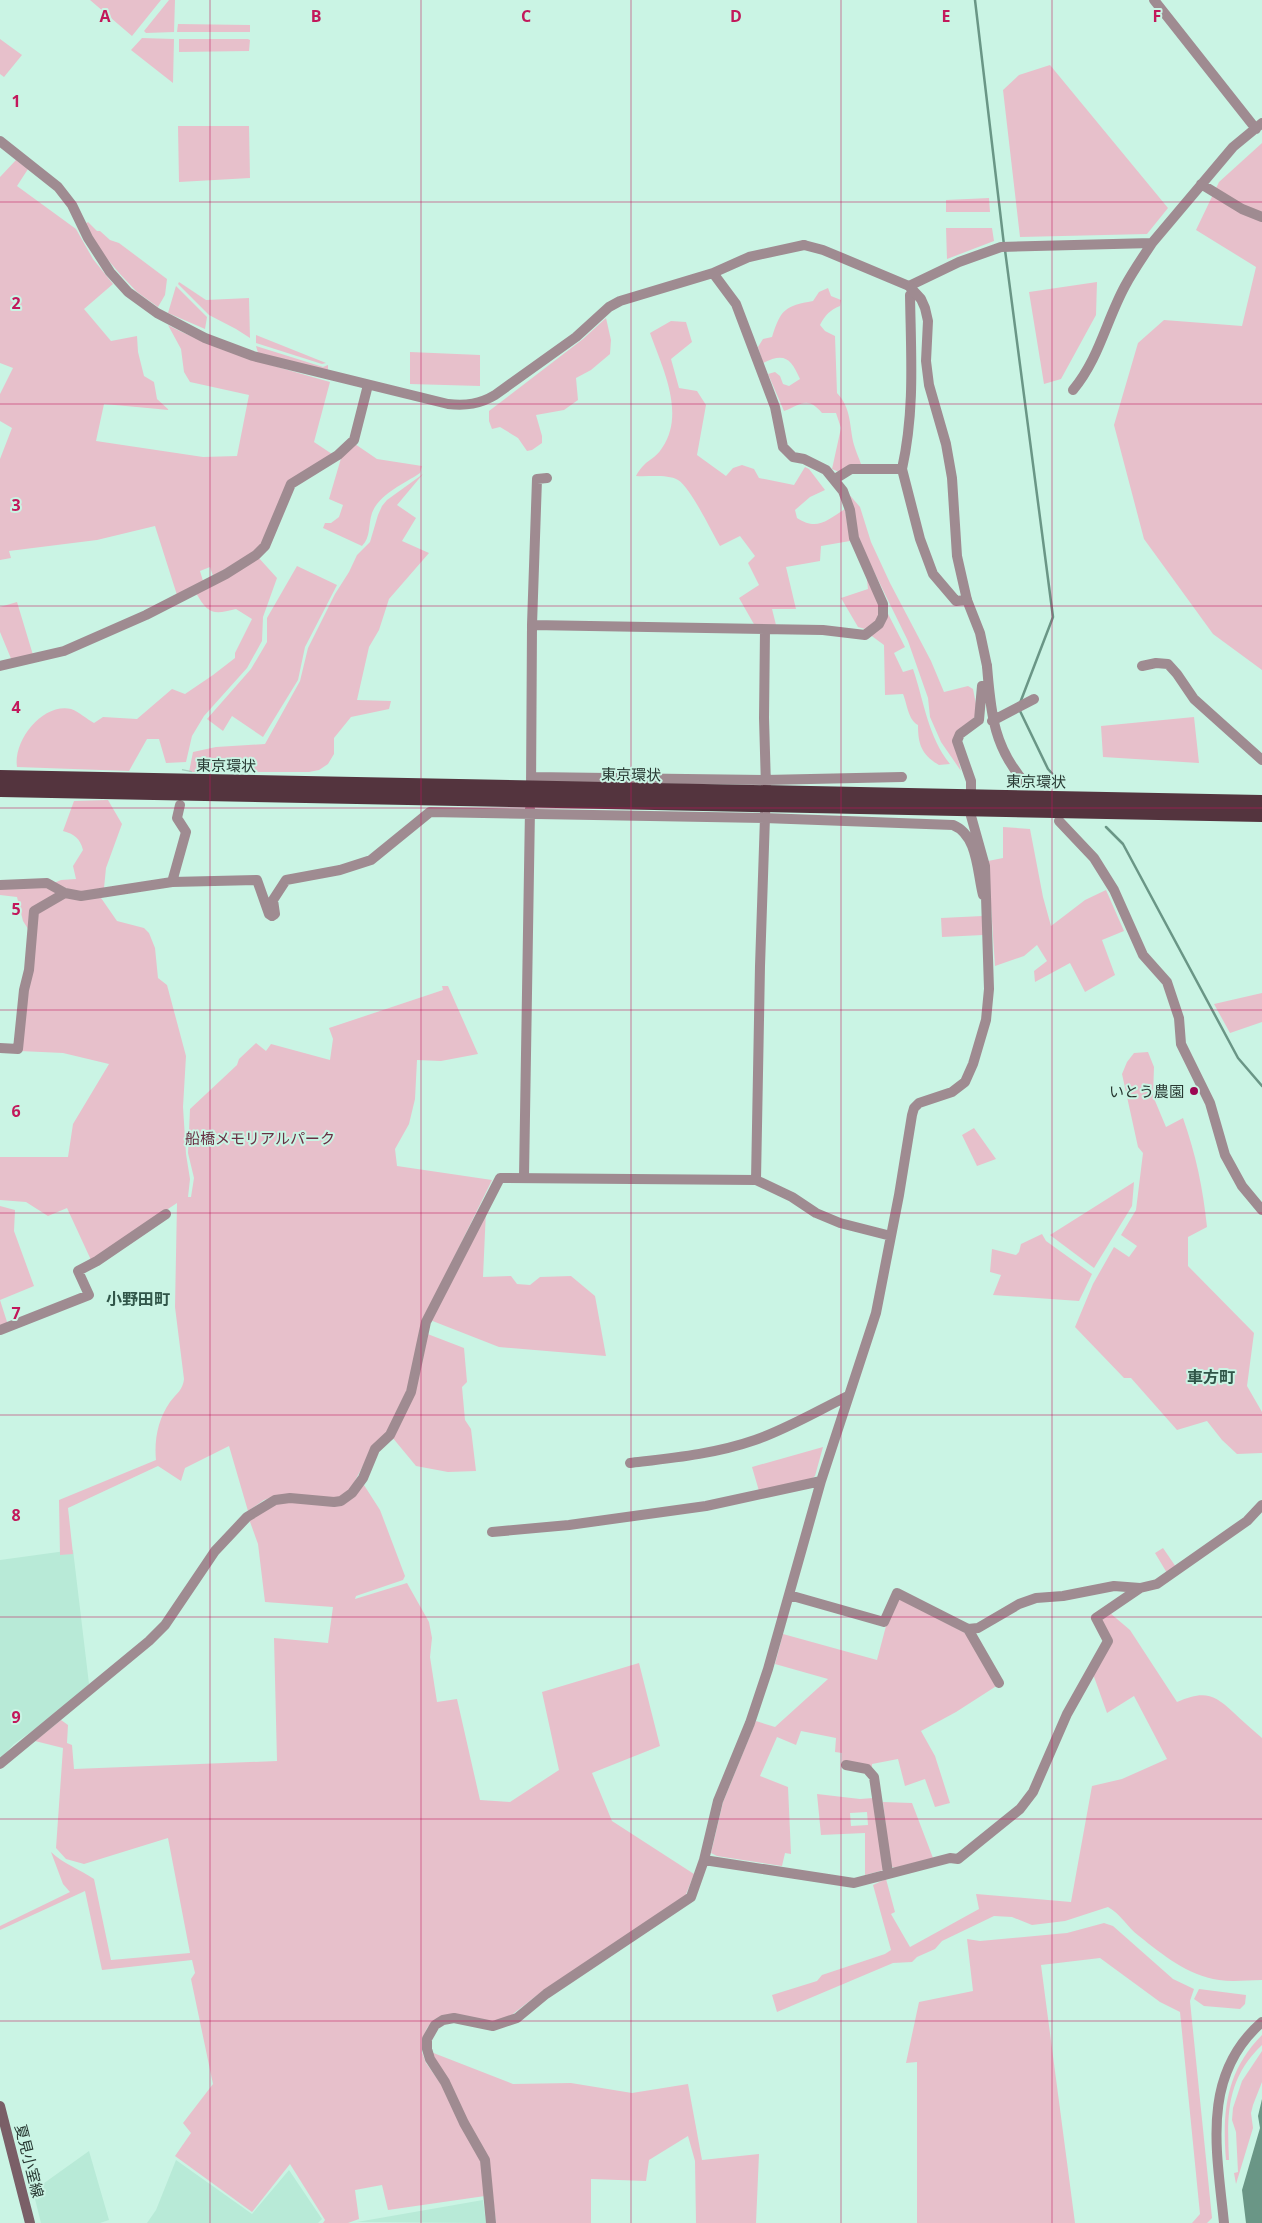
<svg xmlns="http://www.w3.org/2000/svg" width="1262" height="2223" font-family="'Open Sans','Noto Sans JP',sans-serif">
  <style>
    .built { fill: #b8ead7 }
    .green { fill: #e7c0cb; fill-rule: evenodd }
    .water { fill: #6a9686 }
    .lines { fill: none; stroke-linecap: round; stroke-linejoin: round }
    .stream { stroke: #6a9686; stroke-width: 2.5 }
    .minor-tunnel { stroke: #a9cec0; stroke-width: 10; stroke-dasharray: 10 5; stroke-linecap: butt }
    .minor { stroke: #9f8b91; stroke-width: 10 }
    .tertiary { stroke: #9f8b91; stroke-width: 10 }
    .secondary { stroke: #7a5f67; stroke-width: 10 }
    .trunk { stroke: #54343e; stroke-width: 14 }
    .grid { fill: none; stroke: #c2185b; stroke-width: 1; stroke-opacity: 0.55 }
    .poi-dot { fill: #9c0652; stroke: #caf4e4; stroke-width: 2 }
    .labels { text-anchor: middle; dominant-baseline: central; stroke-width: 4; stroke-linejoin: round; paint-order: stroke }
    .street-label { font-size: 15px; fill: #273731; stroke: #caf4e4 }
    .poi-label { font-size: 15px; fill: #273731; stroke: #caf4e4; text-anchor: end }
    .park-label { font-size: 15px; fill: #682f43; stroke: #caf4e4 }
    .neighbourhood-label { font-size: 16px; font-weight: bold; fill: #305548; stroke: #caf4e4 }
    .grid-label { font-size: 16px; text-anchor: middle; font-weight: bold; fill: #c2185b; stroke: #caf4e4; stroke-width: 4; stroke-linejoin: round; paint-order: stroke }
  </style>
  <rect width="100%" height="100%" fill="#caf4e4"/>
  <path class="built" d="M73,1550L89,1684L64,1708L14,1744L0,1759V1560Z
    M89,2151L109,2220L100,2223H41L33,2191Z
    M176,2160L252,2214L289,2170L322,2219L318,2223H147L156,2210Z
    M483,2200L486,2223L357,2222Z"/>
  <path class="green" d="M90,0H161L132,36Z
    M169,0H175L174,32L146,33L144,31Z
    M178,24L250,25V32H177Z
    M142,38L174,39L173,83L131,50Z
    M0,39L22,55L4,77L0,74Z
    M179,39H248L250,40L249,51L179,52Z
    M1050,65L1168,208L1147,234L1020,237L1003,90L1019,75Z
    M178,126H249L250,178L179,182Z
    M1262,143V670L1213,634L1144,539L1114,425L1138,343L1164,320L1242,326L1256,267L1196,230L1219,182Z
    M16,160L28,169L17,186L76,229L93,259L113,284L84,309L111,341L137,336L138,352L144,376L154,382L157,399L169,410L104,404L96,441L203,457L237,456L249,395L190,382L184,372L181,349L168,325C220,352 273,366 330,382L314,442L332,454L294,477L263,542L254,552L213,576L210,567L200,571L203,581L177,595L155,526L97,540L9,551L11,558L0,560V459L12,428L0,421V394L13,368L0,363V177Z
    M989,198L990,212H946V200Z
    M88,222L97,231H100L110,240L119,243L167,279L165,295L158,307L137,292L120,274L103,254L85,224Z
    M946,228H992L994,241L947,259Z
    M179,282L206,300L249,298L250,338L236,329L209,315L178,284Z
    M1097,282L1096,315L1061,379L1044,384L1029,292Z
    M176,286L207,317L205,329L168,313Z
    M828,288L831,296L841,300L840,306C830,310 825,315 820,325L825,331L835,336L837,393C852,409 849,426 854,445C856,452 859,458 861,464L839,472L832,469L841,428L836,413H822C807,395 801,405 784,411L768,374L775,372L780,376L783,384L789,386L800,379C791,359 785,352 763,363L758,347L763,339L772,337C781,309 785,306 813,301L819,292Z
    M606,318L611,340L610,354L591,370L576,378L578,400L564,410L536,415L542,436V443L532,450L527,451L518,438L500,427L492,429L489,421V411L583,339Z
    M671,321L686,322L692,342L671,359L679,388L697,391L706,405L697,455L726,476L733,468L742,465L754,469L759,478L794,485L805,467L809,469L825,490L810,497L795,510L797,518C817,531 826,521 845,509L850,541L821,546L820,561L786,567L796,609H772L776,625L755,626L739,598L759,585L748,563L755,556L740,536L720,546C711,531 691,488 678,480C667,474 648,477 636,476C645,459 655,460 662,448C686,413 662,367 650,333Z
    M256,335L326,363L322,364L256,343Z
    M256,346L323,367L328,365V371L258,353Z
    M410,352L480,355V386L410,384Z
    M355,444L377,459L422,466L420,473C404,484 379,494 372,513C368,525 371,537 362,546L323,528L325,523H331L339,517L343,505L329,499L342,455Z
    M423,474L397,505L416,518L402,541L429,553L389,599L379,630L369,647L357,700L391,701L389,709L351,717L334,738V754L328,764L319,770L309,772H189L193,752L216,747L265,744L300,681L308,648L335,594L349,572L357,555L370,542L378,515L382,506L387,500Z
    M847,492L860,507L871,542L890,583L931,661L944,692L968,686L973,689L978,714L958,732L957,754L961,771L941,742L930,717L928,698L908,641L857,537Z
    M258,557L277,578L263,617L262,641L247,668L204,716L192,736L186,762L166,763L159,739H147L129,771L17,767C13,741 42,703 71,709C80,712 86,719 94,723L103,717L137,719L172,689L185,694L213,675L235,658V653L252,619L236,609C213,615 208,614 196,593Z
    M297,566L337,585L305,647L298,680L263,737L232,716L223,731L207,719L251,669L267,642V618Z
    M866,571C872,582 885,608 878,620C875,624 869,627 865,629L858,627L841,598L868,589Z
    M17,602L33,655L12,661L0,632V607Z
    M885,608L905,647L894,653L903,672L913,669C924,701 928,737 950,764L939,765C922,755 918,745 918,725C908,720 907,703 903,694L885,695L884,645L869,634Z
    M1194,717L1199,763L1103,757L1101,726Z
    M108,800L122,824L106,868L104,888L79,894L54,883L61,880L76,879L73,866L83,850C80,838 74,834 63,831L74,801Z
    M1003,827L1030,829L1043,897L1051,926L1085,900L1106,890L1124,931L1102,940L1115,975L1085,992L1070,963L1035,982L1034,971L1047,961L1037,945L1024,956L995,966L988,861L1003,858Z
    M46,885L62,892L31,910L30,932L23,921L17,897L0,895V887Z
    M66,895H99L117,921L144,928L149,933L155,948L158,978L167,985L186,1056L183,1107L186,1154L190,1179L188,1197H191L194,1178L188,1153L190,1109L237,1065L239,1059L256,1043L266,1051L271,1044L330,1060L333,1039L329,1028L443,990L442,986H448L478,1054L441,1061L417,1060L415,1099L409,1124L395,1149L397,1166L492,1180L440,1286L408,1391L387,1433L372,1449L350,1490L339,1498L275,1496L264,1500L248,1511L229,1446L185,1468L181,1481L158,1466L68,1508L73,1554L60,1555L59,1500L156,1460C154,1440 158,1419 170,1402C176,1394 183,1390 184,1379L175,1307L177,1203L91,1260L67,1208L48,1216L26,1202L0,1200V1157H68L73,1124L109,1064L63,1053L20,1051L36,914Z
    M983,916V935L942,937L941,918Z
    M1262,993V1022L1230,1033L1214,1004Z
    M1148,1052L1154,1067L1153,1096L1166,1127L1183,1118C1196,1155 1203,1188 1207,1227L1188,1237V1266L1254,1333L1247,1386L1262,1412V1453L1237,1454L1222,1440L1207,1421L1177,1430L1131,1378H1124L1075,1327L1093,1284L1114,1247L1129,1257L1137,1246L1121,1235L1136,1210L1143,1153L1138,1147L1122,1074L1127,1062L1134,1053Z
    M974,1128L996,1159L977,1166L962,1135Z
    M1134,1182L1132,1206L1094,1268L1050,1235Z
    M0,1206L15,1210L14,1231L34,1286L0,1300L8,1325L0,1328Z
    M486,1210L483,1277L511,1276L517,1284L530,1285L540,1277L571,1276L595,1296L606,1356L499,1347L430,1320Z
    M1042,1234L1046,1241L1092,1274L1079,1301L993,1295L1001,1275L990,1272L992,1249L1016,1255L1019,1252L1021,1244Z
    M425,1333L464,1348L467,1382L462,1387L465,1420L471,1429L476,1471L448,1472L416,1466L392,1437Z
    M823,1447L815,1476L811,1479L759,1491L752,1467Z
    M364,1485L380,1510L405,1576L403,1580L356,1596L355,1599L407,1583L429,1622L432,1638L430,1657L437,1702L457,1699L480,1800L510,1802L559,1770L542,1692L639,1663L660,1746L592,1773L612,1821L694,1874L685,1897L536,1996L509,2017L495,2022H432L427,2028L422,2041V2052L426,2063L441,2084L481,2162L485,2196L388,2210L382,2185L355,2190L359,2219L348,2223H323L325,2220L290,2164L252,2212L175,2156L191,2133L183,2123L213,2084L191,1979L195,1973L192,1960L102,1970L85,1891L0,1930V1926L70,1892L63,1884L51,1852C64,1864 79,1869 94,1879L111,1960L190,1953L168,1838L84,1864L66,1859L56,1848L63,1748L35,1741L61,1720L68,1725L67,1743L72,1745L74,1769L277,1761L274,1638L328,1643L333,1607L265,1602L258,1544L249,1519L277,1502L336,1504Z
    M1163,1548L1176,1567L1167,1573L1155,1553Z
    M899,1598L967,1634L998,1685L956,1712L921,1731L935,1756L950,1803L935,1807L925,1779L905,1786L898,1759L872,1764V1767L860,1763L842,1762V1753L835,1752L836,1738L801,1731L796,1745L777,1737L760,1776L788,1787L791,1854L785,1853L782,1866L717,1856L711,1853L723,1802L756,1721L775,1727L828,1679L775,1664L783,1634L877,1660L886,1626Z
    M1110,1613L1130,1630L1177,1702C1203,1691 1213,1693 1233,1712C1242,1721 1252,1729 1262,1738V1980C1248,1980 1233,1982 1219,1980C1187,1975 1163,1955 1139,1936C1127,1927 1121,1914 1108,1907L1065,1921L1032,1925L1012,1917L994,1916L942,1941L935,1949L917,1957L912,1962L893,1963L777,2012L772,1995L817,1981L822,1975L885,1954L891,1950L873,1885L886,1879L895,1912L891,1914L910,1947L979,1909L976,1894L1071,1902L1092,1786L1122,1779L1167,1759L1134,1696L1107,1713L1093,1674L1112,1642L1101,1620Z
    M817,1794L860,1799L873,1798L884,1870L865,1875V1833L821,1835ZM867,1812L868,1825L851,1826L850,1813Z
    M883,1802L912,1803L933,1858L894,1868L890,1865Z
    M1104,1923L1113,1926L1173,1979L1194,1989L1190,2001L1212,2218L1207,2223H1192L1200,2214L1180,2012L1160,2002L1100,1958L1041,1965L1075,2223H917V2062L906,2063L919,2002L973,1991L967,1939L980,1941L1067,1933Z
    M1199,1989L1246,1995L1245,2004L1240,2009L1204,2006L1194,1999Z
    M1262,2035V2045C1226,2079 1227,2116 1229,2160H1226C1222,2112 1226,2071 1262,2035Z
    M1262,2051V2082L1253,2105L1251,2113L1253,2128L1236,2184L1234,2173L1238,2172L1236,2132L1232,2120L1233,2108L1242,2081Z
    M431,2052L513,2084L571,2083L632,2093L688,2084L702,2160L759,2154L756,2223H696L695,2161L688,2136L649,2160L646,2181L591,2179V2223H496L489,2162Z"/>
  <path class="water" d="M1262,2099V2223H1246L1242,2190L1260,2128L1258,2116Z"/>
  <g class="lines">
    <path class="stream" d="M975,0L1004,245
      M1005,250L1053,617L1020,703
      M1020,711L1048,769L1057,779
      M1106,827L1123,844L1238,1058L1262,1086"/>
    <path class="minor-tunnel" d="M184,786L187,770"/>
    <path class="minor" d="M1154,0L1256,129
      M0,141L58,187L72,205L88,238L110,272L128,292L157,313L205,338L253,356L448,404C466,406 480,404 495,395L576,337L609,307L620,301L713,273L749,257L804,245
      M1201,184L1242,209L1262,217
      M909,286L959,262L1001,247L1152,243L1233,147L1262,123
      M910,295C911,356 915,410 902,469L920,539L933,574L956,601L967,600
      M1073,390C1099,359 1106,321 1125,286C1133,271 1143,257 1152,243
      M835,479L851,469H902
      M532,625L823,630L865,635L879,624L883,616V604L854,538L850,510L843,491L826,470L804,459L793,457L783,447L775,407L736,304L713,273
      M0,666L64,651L146,615L226,574L256,555L265,546L291,484L338,455L354,440L368,385
      M987,666C991,713 993,747 1026,784
      M1142,666L1156,663L1168,664L1177,674L1194,699L1262,760
      M992,721L1034,699
      M531,777L765,780L902,777
      M531,792L532,625L537,479L547,478
      M1059,821L1094,858L1114,890L1143,955L1167,982L1179,1018L1181,1044L1210,1103L1225,1155L1242,1186L1262,1210
      M172,882L186,832L177,818L180,805
      M0,885L47,883L65,893L81,896L172,882L257,880L269,914L272,916L275,914L273,900L286,880L340,870L371,860L430,812L764,818L953,825C978,835 977,872 983,895
      M0,1048L18,1049L24,990L29,970L34,911L65,893
      M524,1177L530,809
      M756,1180L760,966L766,787L764,718L765,630
      M0,1330L89,1295L78,1271L97,1261L166,1214
      M630,1463C672,1458 715,1454 755,1440C787,1429 817,1411 848,1396
      M492,1532L569,1525L706,1506L821,1481
      M789,1595L884,1622L897,1593L968,1629L978,1628L1019,1604L1036,1598L1063,1596L1114,1586L1140,1588L1157,1584L1247,1521L1262,1505
      M968,1629L999,1683
      M0,1764L149,1641L165,1625L215,1551L247,1517L275,1500L290,1498L334,1502L341,1501L352,1493L363,1478L375,1449L390,1435L411,1392L426,1322L500,1178L756,1180L792,1197L816,1213L840,1223L891,1236
      M846,1765L867,1769L874,1777L888,1873
      M704,1860L854,1883L950,1858L958,1859L1020,1809L1033,1792L1067,1714L1108,1641L1096,1618L1140,1588
      M491,2223L485,2160L464,2123L445,2082L430,2059L427,2049V2039L435,2025L443,2020L454,2018L493,2026L517,2018L546,1994L691,1897L704,1860L718,1801L750,1723L768,1669L821,1481L876,1313L899,1195L912,1115L914,1108L919,1103L952,1092L965,1082L973,1064L986,1020L989,989L985,866L971,816V781L957,741L960,734L979,720L982,686L988,685"/>
    <path class="tertiary" d="M804,245L823,250L909,286L921,299L925,308L928,321L926,361L929,385L946,444L952,478L957,556L967,600L980,633L987,666
      M1224,2223C1217,2152 1200,2076 1262,2022"/>
    <path class="secondary" d="M0,2106L30,2223"/>
    <path class="trunk" d="M0,777L1262,802
      M0,790L1262,815"/>
  </g>
  <path class="grid" d="M210,0V2223M421,0V2223M631,0V2223M841,0V2223M1052,0V2223M0,202H1262M0,404H1262M0,606H1262M0,808H1262M0,1010H1262M0,1213H1262M0,1415H1262M0,1617H1262M0,1819H1262M0,2021H1262"/>
  <circle class="poi-dot" cx="1194" cy="1091" r="5"/>
  <g class="labels">
    <g class="street-label">
      <text transform="translate(226 765) rotate(1)">東京環状</text>
      <text transform="translate(631 774) rotate(1)">東京環状</text>
      <text transform="translate(1036 781) rotate(1)">東京環状</text>
      <text transform="translate(30 2161) rotate(76)">夏見小室線</text>
    </g>
    <g class="poi-label">
      <text x="1184" y="1091">いとう農園</text>
    </g>
    <g class="park-label">
      <text x="260" y="1138">船橋メモリアルパーク</text>
    </g>
    <g class="neighbourhood-label">
      <text x="138" y="1299">小野田町</text>
      <text x="1211" y="1377">車方町</text>
    </g>
  </g>
  <g class="grid-label">
    <text x="105" y="22">A</text>
    <text x="316" y="22">B</text>
    <text x="526" y="22">C</text>
    <text x="736" y="22">D</text>
    <text x="946" y="22">E</text>
    <text x="1157" y="22">F</text>
    <text x="16" y="107">1</text>
    <text x="16" y="309">2</text>
    <text x="16" y="511">3</text>
    <text x="16" y="713">4</text>
    <text x="16" y="915">5</text>
    <text x="16" y="1117">6</text>
    <text x="16" y="1319">7</text>
    <text x="16" y="1521">8</text>
    <text x="16" y="1723">9</text>
  </g>
</svg>
